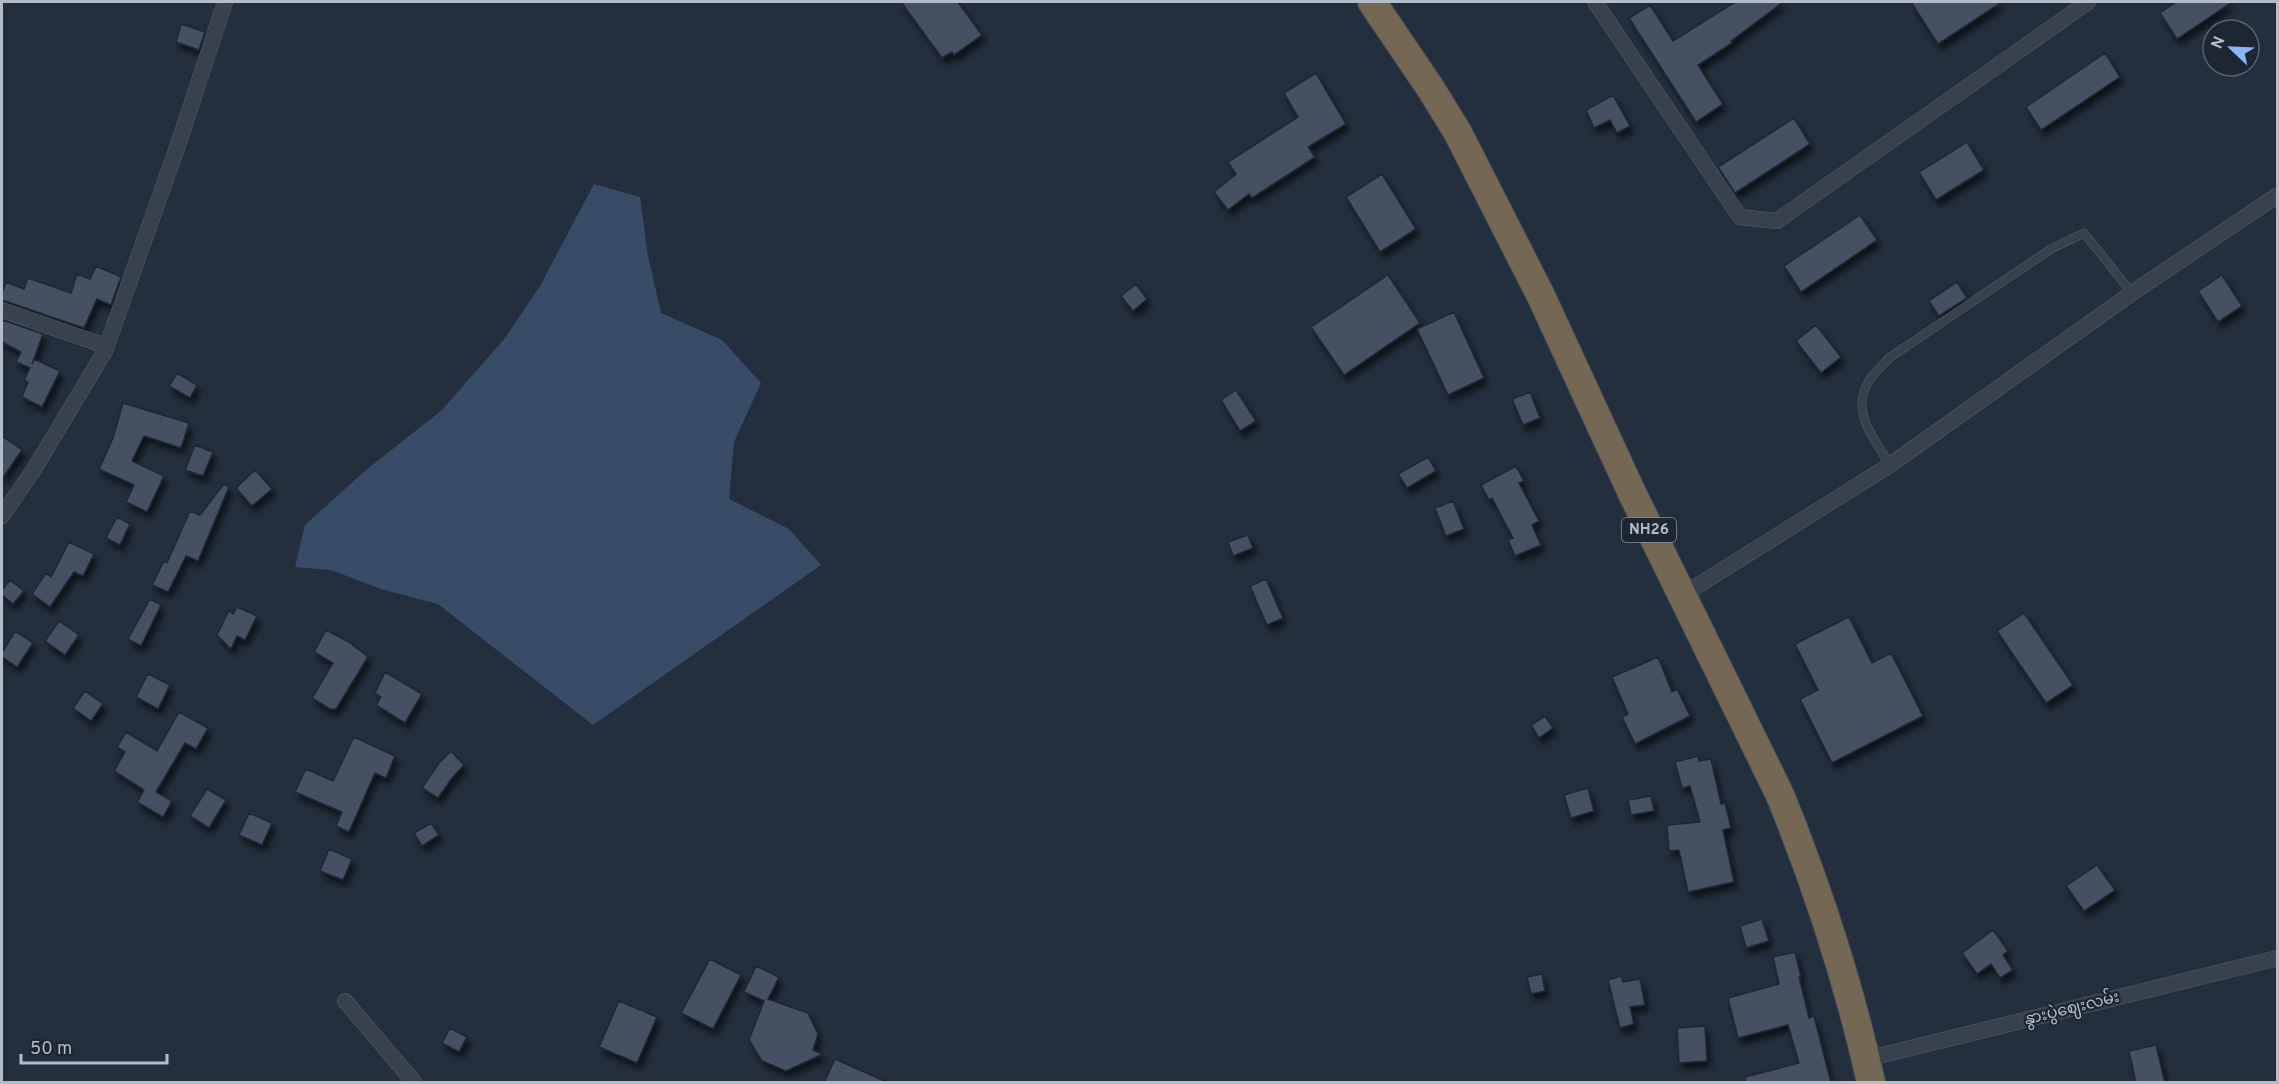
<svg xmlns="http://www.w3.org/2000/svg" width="2279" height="1084" font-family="Overpass,'Noto Sans Myanmar',sans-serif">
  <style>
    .water { fill: #394c67 }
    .building { fill: #455162; stroke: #1f2835; stroke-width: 1.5; filter: url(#shadow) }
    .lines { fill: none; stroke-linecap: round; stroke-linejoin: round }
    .lane-casing { stroke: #565f6c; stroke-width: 9 }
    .street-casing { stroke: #565f6c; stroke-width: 16 }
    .highway-casing { stroke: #434c59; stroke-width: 30 }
    .lane { stroke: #38414e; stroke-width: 8 }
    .street { stroke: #38414e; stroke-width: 15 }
    .highway { stroke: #746855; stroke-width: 28 }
    .labels { text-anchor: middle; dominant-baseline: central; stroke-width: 4.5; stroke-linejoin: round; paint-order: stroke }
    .shield { fill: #1d2633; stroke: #878f9c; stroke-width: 1.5 }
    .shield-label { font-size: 15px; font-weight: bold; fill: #b4bcc9 }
    .street-label { font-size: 16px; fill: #b4bcc9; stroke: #1d2633 }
  </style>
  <defs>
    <filter id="shadow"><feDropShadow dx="3.5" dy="6" stdDeviation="3" flood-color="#0009"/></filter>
  </defs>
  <rect width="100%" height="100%" fill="#242f3e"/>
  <path class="water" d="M594,184L640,197L648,256L661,313L722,340L761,383L734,442L729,499L789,529L821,565L593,725L438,604L381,589L331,570L295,567L305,525L366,470L441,411L505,338L540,286Z"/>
  <path class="building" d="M901,2H958L982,35L954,55L952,52L942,58Z
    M1735,2H1783L1731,41L1732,43L1698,65L1723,104L1696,122L1629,18L1650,5L1673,41Z
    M1911,2H2002L1938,44Z
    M2176,2H2232L2177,39L2160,13Z
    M181,24L205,32L199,50L176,42Z
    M2105,53L2120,77L2041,130L2026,107Z
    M1316,73L1346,124L1308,147L1315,157L1252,198L1249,194L1228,210L1214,192L1236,174L1228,162L1298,117L1284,93Z
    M1613,95L1630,126L1617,133L1610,120L1594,128L1586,110Z
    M1794,118L1810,144L1735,193L1718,167Z
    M1967,142L1984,170L1936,200L1919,172Z
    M1382,174L1416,229L1380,252L1346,197Z
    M1860,215L1877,240L1801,292L1784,266Z
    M96,266L121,277L111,305L97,299L84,328L2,300V293L6,282L24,289L28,278L71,293L77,274L90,279Z
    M1388,275L1420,323L1344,375L1311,327Z
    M2222,275L2242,306L2218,322L2198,291Z
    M1957,282L1967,298L1939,316L1929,301Z
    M1136,284L1147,299L1133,311L1121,296Z
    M1454,312L1484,378L1448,395L1417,329Z
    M2,320L43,334L32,364L34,359L60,371L42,407L22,397L28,382L24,380L30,368L16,362L21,352L2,342Z
    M1816,325L1841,357L1821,373L1796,341Z
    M177,373L197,385L190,398L169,386Z
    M1236,390L1256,421L1240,431L1221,400Z
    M1530,392L1540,418L1523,425L1512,399Z
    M123,403L189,423L181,448L144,436L132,461L164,476L147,512L126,502L134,485L99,469L113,438Z
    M2,436L22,450L2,479Z
    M195,445L213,452L203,476L185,470Z
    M1428,457L1436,471L1407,488L1398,474Z
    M1516,466L1524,481L1519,483L1539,521L1532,525L1541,545L1515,556L1508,540L1513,538L1492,498L1489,500L1481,485Z
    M255,470L272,489L252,506L236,488Z
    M224,484L229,487L198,561L186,556L168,592L152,585L164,561L167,563L190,511L200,515Z
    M1453,501L1464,529L1446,536L1435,508Z
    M117,517L130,524L120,545L106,538Z
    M1248,535L1253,548L1233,556L1228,542Z
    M69,542L94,554L83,576L74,572L50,607L32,594L46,573L51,577Z
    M1266,579L1283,618L1267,625L1250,586Z
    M10,580L24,591L13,604L2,595V590Z
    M150,599L161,605L141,646L128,639Z
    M237,607L257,616L245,640L237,636L231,649L217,635L229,610L233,614Z
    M2024,613L2073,685L2046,703L1997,631Z
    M1849,617L1872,663L1891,653L1923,716L1832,763L1800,699L1818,690L1795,644Z
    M59,621L79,635L65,655L45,641Z
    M326,630L349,642L368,657L336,709H330L312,698L333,663L314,652Z
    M15,631L33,643L17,667L2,657V653Z
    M1658,657L1672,692L1677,689L1690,716L1635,744L1622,717L1628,714L1612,677Z
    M385,672L422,694L405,723L376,705L381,697L375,693Z
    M148,674L170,685L158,709L136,697Z
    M85,691L103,704L91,721L73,708Z
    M179,712L208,728L196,749L185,743L156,792L172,801L163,817L137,802L144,790L114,771L125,752L117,747L126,732L157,751Z
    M1545,716L1553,728L1539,738L1531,725Z
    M354,737L395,756L386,778L375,773L349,832L336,826L342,812L295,792L306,769L333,781Z
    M451,751L464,765L452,778L438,798L422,788L439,763Z
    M1698,756L1699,761L1711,759L1721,804L1725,803L1731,828L1723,830L1734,882L1688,892L1679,850L1669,851L1667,825L1700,822L1690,786L1682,788L1675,762Z
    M1588,788L1594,811L1571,818L1564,795Z
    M207,789L226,800L209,828L190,816Z
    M1651,796L1654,811L1631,815L1628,800Z
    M249,813L272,823L262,845L239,835Z
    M431,823L439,835L422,846L414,833Z
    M329,849L352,859L343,880L320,871Z
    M2097,865L2115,890L2084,911L2066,886Z
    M1762,919L1769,941L1746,948L1740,926Z
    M1993,930L2008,951L2003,955L2013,970L2000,978L1991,964L1977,974L1962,953Z
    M1795,952L1801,977H1799L1809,1018L1814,1016L1831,1083H1746L1745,1077L1799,1063L1788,1025L1738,1038L1728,998L1779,984L1773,957Z
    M710,959L741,975L713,1029L681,1013Z
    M756,966L779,977L768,999L808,1013L818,1034L813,1050L823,1054L786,1071L762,1061L749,1040L764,1001L744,992Z
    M1542,974L1545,991L1531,994L1527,977Z
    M1621,976L1623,982L1640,979L1645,1005L1630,1007L1634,1024L1620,1028L1608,980Z
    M619,1001L657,1017L637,1063L599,1047Z
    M1705,1026L1707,1061L1679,1063L1677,1028Z
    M450,1028L467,1037L459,1052L442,1043Z
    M2156,1045L2165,1083H2136L2129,1051Z
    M835,1059L889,1083H824Z"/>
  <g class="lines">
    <defs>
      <path id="lane" d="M1890,465C1874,438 1849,411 1870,379C1875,372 1883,365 1889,358L2051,249L2084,233L2132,293"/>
      <path id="street" d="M1595,2L1740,217L1777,221L2088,2
        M2,310L106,346
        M2,516L33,471L105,351L179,142L225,2
        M1681,596L1890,465L2132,293L2278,195
        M345,1001L414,1082
        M1866,1059L2278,958"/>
      <path id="highway" d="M1372,2L1431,89L1458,133L1541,296L1632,493L1780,795C1818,888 1849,984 1871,1082"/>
    </defs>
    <use href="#lane" class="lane-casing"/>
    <use href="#street" class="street-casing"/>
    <use href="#highway" class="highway-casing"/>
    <use href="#lane" class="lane"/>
    <use href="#street" class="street"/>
    <use href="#highway" class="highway"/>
  </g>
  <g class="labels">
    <rect class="shield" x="1622" y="518" width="54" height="24" rx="4.5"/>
    <g class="shield-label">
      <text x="1649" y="530">NH26</text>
    </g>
    <g class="street-label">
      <text transform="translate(2072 1009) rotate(-14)">နွားပွဲဈေးလမ်း</text>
    </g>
  </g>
  <rect width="2279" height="1084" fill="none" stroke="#b4bcc9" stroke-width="6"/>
  <g transform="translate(2231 48) rotate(293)"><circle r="28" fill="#1d2633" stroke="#59626f" stroke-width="1.5"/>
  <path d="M0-4.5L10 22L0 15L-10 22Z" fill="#8ab4f8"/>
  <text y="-9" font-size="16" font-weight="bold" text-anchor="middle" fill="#b4bcc9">N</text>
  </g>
  <path d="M21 1054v9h146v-9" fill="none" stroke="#b4bcc9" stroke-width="3"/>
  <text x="30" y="1054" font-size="18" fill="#b4bcc9" stroke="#1d2633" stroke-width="4.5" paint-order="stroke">50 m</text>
</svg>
